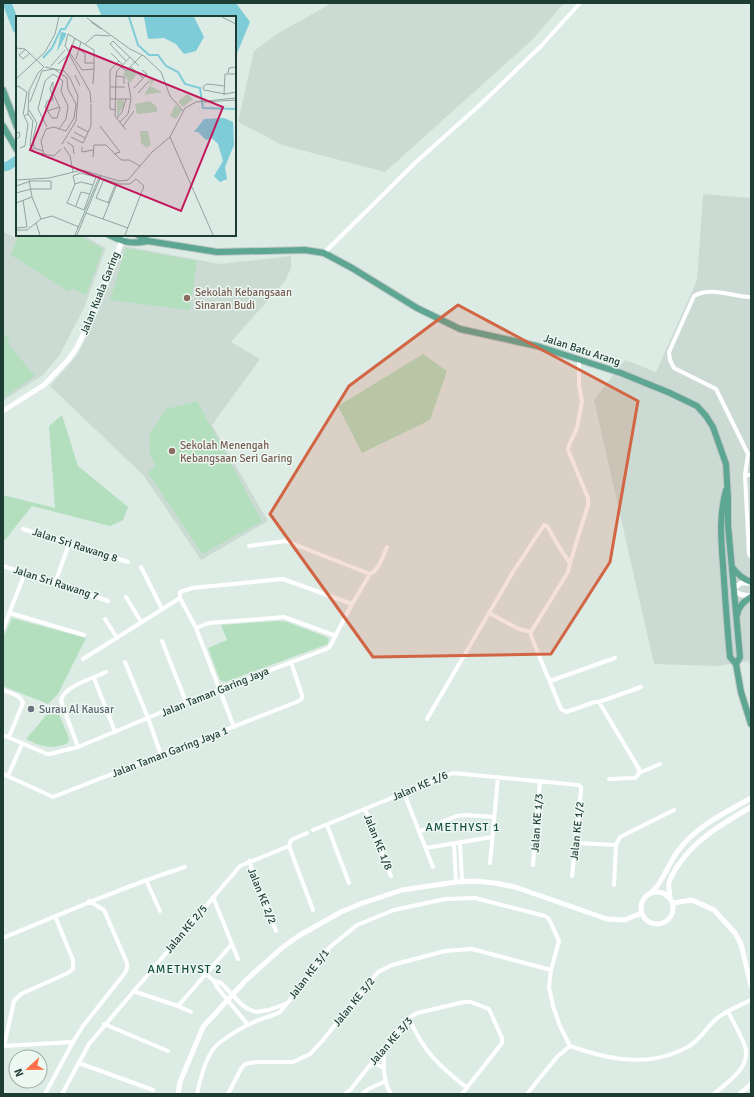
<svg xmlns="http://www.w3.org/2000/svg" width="754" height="1097" font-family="Signika,sans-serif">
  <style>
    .built { fill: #cbdbd4 }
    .green { fill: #b3dfbe }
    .water { fill: #7eccd7 }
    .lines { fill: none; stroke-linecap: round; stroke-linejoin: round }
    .river { stroke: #7eccd7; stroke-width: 9 }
    .primary-casing { stroke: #c0c8c6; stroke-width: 8 }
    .minor { stroke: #fff; stroke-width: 4 }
    .tertiary { stroke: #fff; stroke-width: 5 }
    .primary { stroke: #5da691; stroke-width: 6 }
    .marked { fill: #d26544; fill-opacity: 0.2; stroke: #d26544; stroke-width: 3; stroke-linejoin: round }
    .education-dot { fill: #8d6e63; stroke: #eef8f2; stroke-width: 1.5 }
    .worship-dot { fill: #6b7280; stroke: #eef8f2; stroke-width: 1.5 }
    .labels { text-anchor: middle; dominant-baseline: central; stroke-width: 3; stroke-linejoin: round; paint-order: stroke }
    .education-label { font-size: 11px; fill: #785e54; stroke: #eef8f2; text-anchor: start }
    .street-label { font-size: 11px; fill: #1d3c33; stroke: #eef8f2 }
    .worship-label { font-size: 11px; fill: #5b616d; stroke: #eef8f2; text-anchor: start }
    .neighbourhood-label { font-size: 12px; letter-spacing: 1px; fill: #175041; stroke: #eef8f2 }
    .inset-river { fill: none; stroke: #7eccd7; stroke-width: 2 }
    .inset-road { fill: none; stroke: #90a59e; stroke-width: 1 }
    .view { fill: #c2185b; fill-opacity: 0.15; stroke: #c2185b; stroke-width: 2 }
    .inset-edge { fill: none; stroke: #1d3c33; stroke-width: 2 }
  </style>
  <rect width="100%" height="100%" fill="#ddebe5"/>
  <path class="built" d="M332,3H564L532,40L385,172L282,145L238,122L254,51L277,34Z
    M703,194L751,198V674L749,661L717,666L654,664L594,400L625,360L656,372L697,280Z
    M4,232L16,238L17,235H83L106,248L84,308L59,356L44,374L3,401V236Z
    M124,246L220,264L291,256V268L285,281L231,342L260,359L212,425L268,521L201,560L144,476L50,386L78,354L97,314Z"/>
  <path class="green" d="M19,235H78L103,249L86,295L72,288L70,292L11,255Z
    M126,248L197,261L190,310L110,300Z
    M3,332L10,342L8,344L35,376L3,398Z
    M423,354L447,371L430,420L362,453L338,406Z
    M197,401L262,521L202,554L148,473L155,466L150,453L149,435L166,409Z
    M62,415L78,466L128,507L123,520L110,526L32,506L5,540H3V495L55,508L49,426Z
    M12,618L86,638L58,694L48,704L3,686V638Z
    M278,621L287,622L324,636L329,639L328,644L225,682L220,680L208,648L227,640L221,625Z
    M55,705L69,738L68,743C53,750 41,747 26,739Z"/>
  <path class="water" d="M96,3H236L250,22L235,58V17H102Z"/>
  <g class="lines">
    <path class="river" d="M7,3L17,29
      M3,167L8,166L17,160"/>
    <defs>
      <path id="primary" d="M3,90L17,127
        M3,126L17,150
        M109,235C126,243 131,244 148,241
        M138,235L148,241L217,252L305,250L324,253L352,268L417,308L460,329L537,346L621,373L670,393L697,406L706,416L713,427L726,464L728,498V525L740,657L736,664L741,692L751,724
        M726,490C719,514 721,540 723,565C725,596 727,626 730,657L736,664
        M732,567C737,574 743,579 751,582
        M737,615C739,606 743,602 751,597"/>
    </defs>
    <use href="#primary" class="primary-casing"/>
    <path class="minor" d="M324,253L416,162L481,104L541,46L580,3
      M751,297C733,297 711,286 694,296L669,352L670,360L674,368L716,389L748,454L745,475L749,554L751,557
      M579,359V386L582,401L577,428L569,445L568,450L588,498V505L570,563L568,572L531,632V636L561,709L566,712L595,702H599L641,687
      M745,475H751
      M23,529L128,562
      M249,546L286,541L370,574
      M3,566L108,601
      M141,567L162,609
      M55,583L69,544
      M126,597L141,622
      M10,613L84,635
      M489,613L519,629L531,632
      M105,619L117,638
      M196,628L209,623L284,617L336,636
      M3,629L25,573
      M162,641L186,702
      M83,659L180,598
      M125,662L148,718L161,755
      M94,678L115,732
      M550,681L615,658
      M3,690C10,693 21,695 23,703L9,737
      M599,702L639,769L638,775L635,778L609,779
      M427,719L513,572L544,525L547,526L561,550L570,563
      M234,727L196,628L180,598V592L192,588L283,579L352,604
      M3,735L47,754H50L78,747L186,702L329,648L352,604L370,574C379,570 383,556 387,547
      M78,747L61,701C63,686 94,678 106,672
      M639,773L660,764
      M3,774L53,797L299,701L302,698V695L291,662
      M8,776L22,744
      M404,793L433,867
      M365,809L391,876
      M327,825L349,883
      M313,830L453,773L578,785L581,787V790L572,876
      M419,832L456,816L466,815L494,817
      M460,843L462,881
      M575,843L616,845
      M454,844L456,882
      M289,846L313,910
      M289,846L291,840L307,833
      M426,848L492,837
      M249,861L276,931
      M490,863L498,777
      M533,865L540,781
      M146,880L160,911
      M614,885L616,845L620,837L674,810
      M213,897L238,959
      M3,938C63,913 123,887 185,867
      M206,974L214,981L221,983L241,1004L248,1009L256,1012L269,1010L285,1004
      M214,981L217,987L248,1025
      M133,991L178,1006L191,1012
      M178,1006L232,944
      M409,1018C423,1051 439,1066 466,1087
      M104,1024L168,1051
      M3,1046L73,1042
      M4,1046L14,1001L21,994L68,973L73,969V960L55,916
      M384,1047C384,1061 382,1081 391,1094
      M79,1063L153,1090
      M370,1066L376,1064L384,1068
      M45,1094L73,1042L83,1026L125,973L127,968V963L104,910L89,901
      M62,1094L89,1044L240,866L289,846
      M197,1094C200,1080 205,1058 215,1047C221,1040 244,1026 254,1022C262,1018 273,1016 280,1012L309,976L330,947L357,925L394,910L445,899L475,898L545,916L549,919L559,941L551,970L549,987L553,1006L560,1026L570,1046C604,1058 642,1067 677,1052C681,1050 687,1048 691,1045C700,1039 706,1029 714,1021C724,1011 739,1006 751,1000
      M228,1094L241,1069L245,1064L256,1062H293L310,1054L323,1040L378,972L392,965L445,951L472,949L551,970
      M345,1094L351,1089L384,1047L409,1018L417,1013L464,1002H471L489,1009L502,1038V1043L462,1094
      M362,1094L368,1089L386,1081
      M527,1094L557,1057L570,1046
      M714,1094C726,1083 748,1070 746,1051C745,1042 732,1020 728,1011"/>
    <path class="tertiary" d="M3,411L44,385L68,360L77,347L93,315L124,235
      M751,583H741L733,589C738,595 743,595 751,596
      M641 908a16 16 0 1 1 32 0a16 16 0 1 1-32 0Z
      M652,892C663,882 668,864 678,851C696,826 725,813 751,798
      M670,898C670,893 668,887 669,883C671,875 675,870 679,864C697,838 724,823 751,807
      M673,903L692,900L714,910L735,933L741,944L751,986
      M178,1094L180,1082L203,1027L245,981L283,947L300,935L341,912L360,904L402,890L456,882L474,881L495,883L515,887L607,919L624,920L642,913
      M740,1094L751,1084"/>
    <use href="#primary" class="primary"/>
  </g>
  <path class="marked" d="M458,305L638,401L610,562L551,654L373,657L270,514L349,386Z"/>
  <g class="education-dot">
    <circle cx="187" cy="298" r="4"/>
    <circle cx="172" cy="451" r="4"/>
  </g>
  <circle class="worship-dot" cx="31" cy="709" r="4"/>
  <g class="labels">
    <g class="education-label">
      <text x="195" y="292">Sekolah Kebangsaan<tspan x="195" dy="13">Sinaran Budi</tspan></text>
      <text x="180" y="445">Sekolah Menengah<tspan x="180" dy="13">Kebangsaan Seri Garing</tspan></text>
    </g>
    <g class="street-label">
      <text transform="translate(100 293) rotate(-68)">Jalan Kuala Garing</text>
      <text transform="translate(582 350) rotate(18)">Jalan Batu Arang</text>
      <text transform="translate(75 545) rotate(18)">Jalan Sri Rawang 8</text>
      <text transform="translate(56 583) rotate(18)">Jalan Sri Rawang 7</text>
      <text transform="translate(215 692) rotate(-22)">Jalan Taman Garing Jaya</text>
      <text transform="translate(170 752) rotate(-21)">Jalan Taman Garing Jaya 1</text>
      <text transform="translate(420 786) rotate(-23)">Jalan KE 1/6</text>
      <text transform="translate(537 823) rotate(-86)">Jalan KE 1/3</text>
      <text transform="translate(577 831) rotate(-84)">Jalan KE 1/2</text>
      <text transform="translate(378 842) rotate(68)">Jalan KE 1/8</text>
      <text transform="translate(262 896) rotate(68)">Jalan KE 2/2</text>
      <text transform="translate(186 929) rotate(-50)">Jalan KE 2/5</text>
      <text transform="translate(309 974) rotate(-53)">Jalan KE 3/1</text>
      <text transform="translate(354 1002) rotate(-51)">Jalan KE 3/2</text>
      <text transform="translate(391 1041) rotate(-49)">Jalan KE 3/3</text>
    </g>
    <g class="worship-label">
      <text x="39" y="709">Surau Al Kausar</text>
    </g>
    <g class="neighbourhood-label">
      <text x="463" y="827">AMETHYST 1</text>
      <text x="185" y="969">AMETHYST 2</text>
    </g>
  </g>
  <g transform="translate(16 16)">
    <rect width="220" height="220" fill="#ddebe5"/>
    <path d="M114,51L121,58L114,67L107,58ZM132,61L139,63L134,70L146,76L128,79L135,67ZM171,78L177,83L167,91L162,86ZM106,83L109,87L101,101V84ZM134,85L141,91V96L121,98L119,88ZM159,89L166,94L160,103L154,100ZM124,115H132L135,129L131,132L125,127Z" fill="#b3dfbe"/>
    <path d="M128,1H178L188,21L180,35L168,38L160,28L148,22L132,23ZM45,16L50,17V19L41,36ZM208,102L217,106L218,129L209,151L211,163L204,166L198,160L207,145L202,128L196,122L190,124L182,116H178L188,103Z" fill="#7eccd7"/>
    <path class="inset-river" d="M113,1L122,29L133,39H142L150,50L162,56L169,68L184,72L187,92L220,93M27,42L36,32L45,13H49L56,1"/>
    <path class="inset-road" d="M206,1L220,8M71,2L114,33L128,40L145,56L154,80L167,95M75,6L85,13M69,28L79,19L94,20M0,32L9,33L28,51M10,33L3,39L7,43L14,37M63,33L69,38V47H78M54,36L59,22M95,37L107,49M60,43L65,26M110,45L94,28L97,25L123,50M42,48L53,38L74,76L75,87M35,50L49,34M29,51L48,55L54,62L62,80L60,105L46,128M105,51L110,55L126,39M115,51L127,62M212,57L213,52L220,51M59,59L64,70M100,60L108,61V68M0,63L29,36L39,18L43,1M37,66V77L44,92L41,102H36L29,91L31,85L37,84L34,72ZM112,66L115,82M77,68L78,53V34L52,18L49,30L66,54L78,53M209,70L191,68L187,71L188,74L209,78L220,76M94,71H109M0,72L2,70L11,76L7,99M118,72L131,58L126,54M122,77L133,65M208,79L209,58H220M94,83H115L112,98L104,106M14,86L26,55L38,53L51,62L52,73L60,88L58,102L50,115L38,111L30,113L25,125L28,139M188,86L220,84M13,94L21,107L17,122L18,132L27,135M100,94L94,93V54L103,45M31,95L44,91M12,98L13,75L22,57L28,51M8,100L12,98L17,105L14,129L18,136L38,140L45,133M101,102L106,96L110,83M61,110L72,116M84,110L104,136L98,138M107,110L118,95M31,111L22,93L29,65L37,58L47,65L45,75L52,90L50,103L43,113M110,114L99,100L100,60L101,55L114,41M58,116L69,122M0,117L3,116L4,120L0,124M55,121L67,127L75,110V88M154,121L197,219M51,126L57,130L58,138M48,131L54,140L57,156M66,131V136L77,134M4,132L9,130L12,108L8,100M77,141L78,129H90L105,144H113L124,150M0,164L33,162L66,154L103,165L112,164L136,136L154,121L169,92L180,86L220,82M13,164L16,181L25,203M59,168L57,160L64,157L80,161L68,194M0,170L15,165H35V173H15M0,177L15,173M80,182L88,163L103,168H114L120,163L128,170L109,219M80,182L93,187M0,187L16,181M92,187L100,167M60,190L65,176L74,178M68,194L51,187L59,168L65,166L77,169M70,197L112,212M87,203L101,168M20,207L24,219M0,212L11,211L7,184M0,214H11L25,203L36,200L63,211M59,219L84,159M61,219L85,160"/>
    <path class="view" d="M56,30L207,91L165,195L14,134Z"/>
    <rect width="220" height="220" class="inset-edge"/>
  </g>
  <rect width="754" height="1097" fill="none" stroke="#1d3c33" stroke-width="8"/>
  <g transform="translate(28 1069) rotate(248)"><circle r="19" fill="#eef8f2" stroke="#9aada6"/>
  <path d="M0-3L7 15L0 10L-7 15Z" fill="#ff6f48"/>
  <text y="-6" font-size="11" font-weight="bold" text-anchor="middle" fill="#1d3c33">N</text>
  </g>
</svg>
